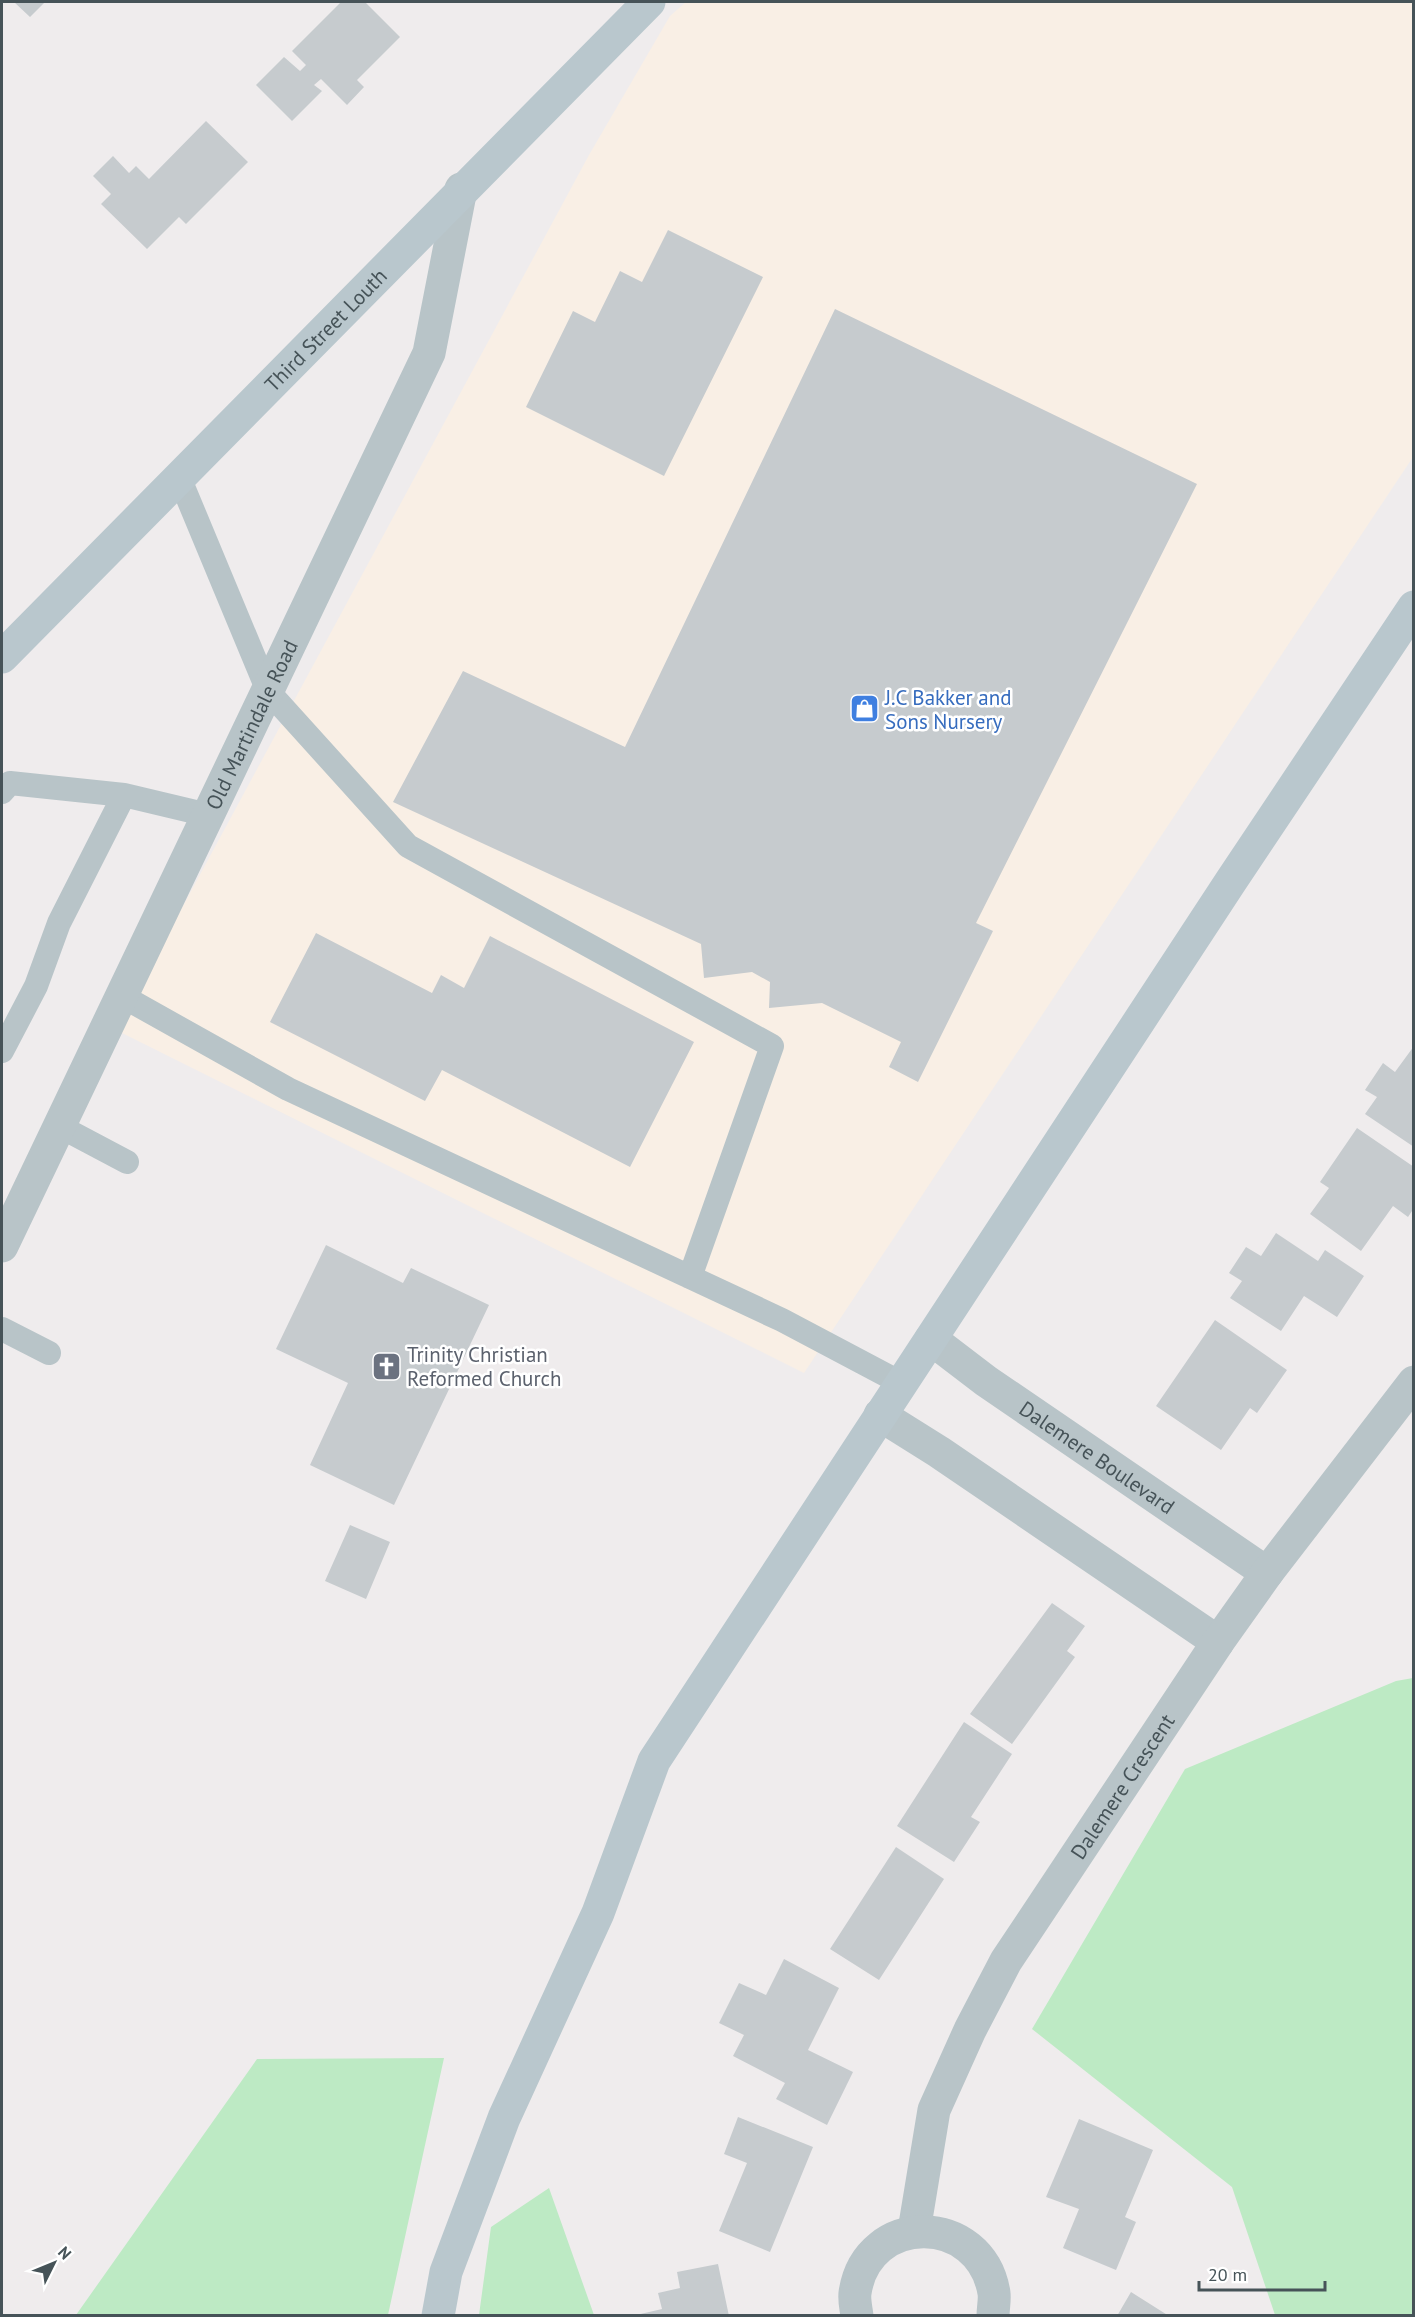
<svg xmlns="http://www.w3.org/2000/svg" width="1415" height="2317" font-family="'PT Sans',sans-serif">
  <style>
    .commercial { fill: #f9efe5 }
    .green { fill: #bdeac4 }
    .building { fill: #c6cbce }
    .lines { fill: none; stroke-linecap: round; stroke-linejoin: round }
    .service { stroke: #b8c4c8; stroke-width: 24 }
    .minor { stroke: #b8c4c8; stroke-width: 33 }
    .secondary { stroke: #b9c7cd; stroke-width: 33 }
    .labels { text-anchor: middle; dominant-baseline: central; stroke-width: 5; stroke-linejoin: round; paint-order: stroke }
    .street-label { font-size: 21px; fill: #465358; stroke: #fff }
    .shop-label { font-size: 21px; fill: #366cbe; stroke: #fff; text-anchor: start }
    .worship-label { font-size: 21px; fill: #5b616d; stroke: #fff; text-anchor: start }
  </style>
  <rect width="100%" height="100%" fill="#efeced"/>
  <path class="commercial" d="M686,2H1413V457L804,1373L116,1030L589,155L670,16Z"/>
  <path class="green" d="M1413,1678V2315H1275L1232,2187L1032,2029L1185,1769L1396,1681Z
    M444,2058L388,2315H76L257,2059Z
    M549,2188L594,2315H479L491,2227Z"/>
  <path class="building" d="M14,2H45L30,17Z
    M341,2H365L400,37L357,80L364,87L347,105L321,79L314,85L322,91L292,121L256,85L284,57L300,71L306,65L292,51Z
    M206,121L248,162L186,224L179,217L147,249L101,204L111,194L93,176L113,156L129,173L136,166L149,179Z
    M668,230L763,277L664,476L526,407L573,311L595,322L620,271L642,282Z
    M835,309L1197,484L976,923L993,931L918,1082L889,1067L901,1042L822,1003L769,1008L770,982L752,972L704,978L701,944L393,802L463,671L625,747Z
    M316,933L432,993L441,975L464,988L490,936L694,1042L630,1167L442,1070L425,1101L270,1022Z
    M1414,1046V1147L1365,1114L1377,1097L1365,1090L1383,1063L1395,1072Z
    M1357,1128L1414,1167V1208L1408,1217L1393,1206L1361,1251L1310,1214L1329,1188L1320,1182Z
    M1276,1233L1318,1261L1325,1250L1364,1276L1337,1317L1304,1296L1281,1331L1230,1298L1242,1281L1229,1273L1246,1247L1261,1256Z
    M326,1245L403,1283L411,1268L489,1305L394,1505L310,1465L348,1383L276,1349Z
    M1215,1320L1287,1370L1257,1413L1250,1408L1221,1450L1156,1406Z
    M350,1525L390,1542L366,1599L325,1581Z
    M1052,1603L1085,1626L1067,1651L1075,1657L1012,1744L970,1714Z
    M964,1722L1012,1754L971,1817L980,1822L954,1862L897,1826Z
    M896,1847L944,1879L879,1980L830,1949Z
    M784,1959L839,1988L808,2050L853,2072L827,2125L776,2099L785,2083L733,2056L744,2035L719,2023L739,1983L766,1995Z
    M738,2117L813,2147L770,2252L719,2231L747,2163L724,2154Z
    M1079,2119L1153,2150L1125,2217L1136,2222L1116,2270L1063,2248L1079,2209L1046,2197Z
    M718,2264L729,2316H632L662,2309L658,2293L680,2288L677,2272Z
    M1131,2292L1169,2316H1117Z"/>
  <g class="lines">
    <path class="service" d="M179,477L268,691L408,846L772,1046L690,1277
      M2,792L10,783L124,795L208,815
      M122,996L288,1089L782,1320L901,1383
      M2,1051L36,986L59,923L124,795
      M59,1126L127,1162
      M2,1329L49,1353"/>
    <g class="minor">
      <path id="s1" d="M2,1246L429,353L461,189"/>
      <path id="s2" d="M931,1339L986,1381L1267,1573"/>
      <path d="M880,1415L939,1452L1218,1642"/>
      <path id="s3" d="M914,2231L934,2110L970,2030L1006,1961L1218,1642L1267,1573L1414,1382"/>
      <path d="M857,2316C856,2308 854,2300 855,2293C867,2211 981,2212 994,2293C995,2300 993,2308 993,2316"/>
    </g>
    <g class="secondary">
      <path id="s4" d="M2,657L649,2"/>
      <path d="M438,2316L446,2272L504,2118L598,1913L654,1761L1231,881L1414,607"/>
    </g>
  </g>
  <defs>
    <symbol id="shop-square" viewBox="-11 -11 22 22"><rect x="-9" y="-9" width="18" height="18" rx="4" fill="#3f7fe0" stroke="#fff"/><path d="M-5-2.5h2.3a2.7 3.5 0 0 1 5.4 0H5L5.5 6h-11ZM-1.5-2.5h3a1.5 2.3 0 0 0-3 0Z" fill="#fff"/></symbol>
    <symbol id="church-square" viewBox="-11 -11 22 22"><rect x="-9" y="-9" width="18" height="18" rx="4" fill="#6b7280" stroke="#fff"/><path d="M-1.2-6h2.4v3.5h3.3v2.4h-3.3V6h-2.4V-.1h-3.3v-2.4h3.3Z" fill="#fff"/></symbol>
  </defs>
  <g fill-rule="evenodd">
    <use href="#shop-square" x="848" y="692" width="33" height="33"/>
    <use href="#church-square" x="370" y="1350" width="33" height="33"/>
  </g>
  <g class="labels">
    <g class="street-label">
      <text stroke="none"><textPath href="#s4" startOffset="460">Third Street Louth</textPath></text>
      <text stroke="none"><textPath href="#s1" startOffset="578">Old Martindale Road</textPath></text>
      <text stroke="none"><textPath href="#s2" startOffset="204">Dalemere Boulevard</textPath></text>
      <text stroke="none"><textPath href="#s3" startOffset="498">Dalemere Crescent</textPath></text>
    </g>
    <g class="shop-label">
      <text x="885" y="697">J.C Bakker and<tspan x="885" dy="24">Sons Nursery</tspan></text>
    </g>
    <g class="worship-label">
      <text x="407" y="1354">Trinity Christian<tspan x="407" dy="24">Reformed Church</tspan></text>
    </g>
  </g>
  <rect width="1415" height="2317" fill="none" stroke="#465358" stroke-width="6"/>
  <g transform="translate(54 2263) rotate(47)" stroke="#ffffff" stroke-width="4.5" paint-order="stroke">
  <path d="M0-4.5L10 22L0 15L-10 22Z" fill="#465358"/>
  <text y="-9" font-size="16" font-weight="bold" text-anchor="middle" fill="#465358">N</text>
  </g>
  <path d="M1199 2281v9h126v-9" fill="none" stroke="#465358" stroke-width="3"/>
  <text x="1208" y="2281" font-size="18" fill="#465358" stroke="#ffffff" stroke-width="4.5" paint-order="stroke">20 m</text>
</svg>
